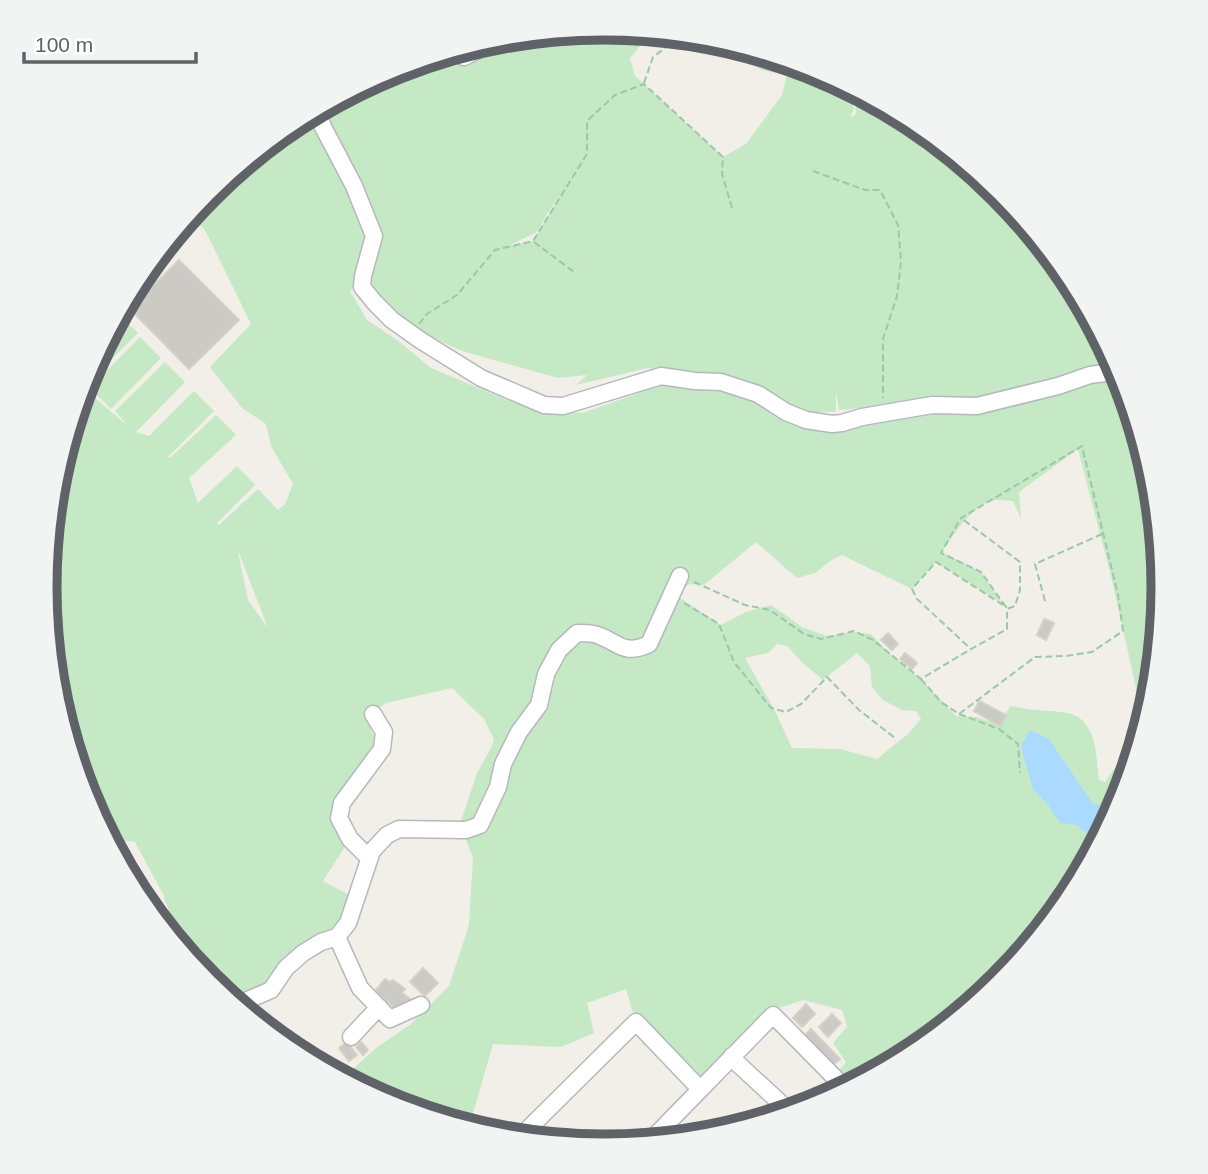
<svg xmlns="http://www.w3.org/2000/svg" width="1208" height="1174" font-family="Helvetica,sans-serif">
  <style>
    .green { fill: #c5e8c5; fill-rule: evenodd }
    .water { fill: #aadaff }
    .building { fill: #cccac5; stroke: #d6d1c6; stroke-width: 2 }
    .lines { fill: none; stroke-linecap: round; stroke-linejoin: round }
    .minor-casing { stroke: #b5b8bc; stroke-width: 19 }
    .path { stroke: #9cc7a9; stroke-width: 2; stroke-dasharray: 7 3.5; stroke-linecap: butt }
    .minor { stroke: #fff; stroke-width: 16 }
    .rim { fill: none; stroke: #5f6368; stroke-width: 9 }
  </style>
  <rect width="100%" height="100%" fill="#f1efe8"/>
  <path class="green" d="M604,28L651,33L630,58L635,76L723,157L746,144L782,95L787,75L761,70L734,52L726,43L818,71L850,88L849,94L854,109L850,118L856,114L855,100L859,93L915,122L1000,192L1069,277L1121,373L1152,478L1163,587L1152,696L1144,724L1112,580L1078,449L1019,492L1021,519L1013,501C1007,501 1000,499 995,500C972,504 954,534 942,552L981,572L1003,604L936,562L912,589L842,555L833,559L815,573L797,578L756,542L704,585L689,584L674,594L721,625L746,612L771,605L802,627L827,636L852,632L871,634L887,651L924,682L956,716L976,717L1000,725L1010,706C1019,707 1028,710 1037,710C1065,713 1084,708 1094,742C1097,754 1097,768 1099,780L1105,782L1121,759L1135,755L1120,801L1069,898L999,983L914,1052L848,1087L835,1075L846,1062L833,1043L847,1027L842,1010L803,1000L773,1010L702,1078L642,1044L626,989L587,1003L594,1033L561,1047L493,1044L469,1127L390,1103L343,1078L376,1048L411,1024L449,986L469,925L473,858L460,824L477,773L491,748L494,739L484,719L452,688L386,703L366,716L372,733L382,749L352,790L339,817L350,839L323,881L349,895L354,905L348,923L337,937L321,942L303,953L286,968L271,990L241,1003L233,1002L208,982L178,945L179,942L163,894L135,842L112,839L109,840L87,801L56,696L45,587L56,478L83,388L128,426L115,411L165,362L185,382L136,432L149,436L194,391L214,411L168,457L170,458L216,415L236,435L189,478L198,503L237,466L255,485L217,523L219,525L258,489L278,510L285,504L293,484L271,446L266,424L242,408L210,367L251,324L205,230L190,215L209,191L294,122L390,70L451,52L464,62L489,41L495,39ZM561,194L533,241L508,246L537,232L549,211ZM363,277L373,296L401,321L419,330L418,333L432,341L436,339L462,351L558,378L587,375L576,385L647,368L744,381L799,412H836V392L839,410L970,399L1097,382L983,404L927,410L881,419H854L826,423L793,415L766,403L744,390L718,391L693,387L661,385L583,413L524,407L431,368L397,340L367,320L350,291ZM238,552L239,553L268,628L248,600ZM777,644L787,646L803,663L823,680L857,653L870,666L872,687L883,700L902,710L916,711L921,719L908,734L877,759L840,749L792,748L774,709L745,658L768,653Z
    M119,315L138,333L86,385L84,383L88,373Z
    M140,337L161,358L111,409L90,388Z"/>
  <path class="water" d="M1030,730L1049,739L1093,804L1117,807L1098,843L1077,825L1060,823L1049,806L1033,789L1021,747Z"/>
  <path class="building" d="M179,260L239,320L189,369L130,309Z
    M1044,619L1054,623L1046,640L1037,635Z
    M888,633L898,644L892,650L881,640Z
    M905,653L917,663L912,669L900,659Z
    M979,701L1006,715L1000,726L974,711Z
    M423,968L438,983L425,996L410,982Z
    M385,979L390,982L393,980L405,989L402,993L410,999L400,1012L375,991Z
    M806,1004L815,1014L802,1027L793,1018Z
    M832,1014L841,1023L828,1037L819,1027Z
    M811,1029L840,1059L832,1066L803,1037Z
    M347,1042L357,1055L349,1061L339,1048Z
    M361,1042L368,1050L363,1055L356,1047Z"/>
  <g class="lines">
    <defs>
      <path id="minor" d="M455,51L464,57L478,50L489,41
        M317,110L323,127L354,186L374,236L363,276L362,287L375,303L392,320L420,340L481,378L544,405L563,406L661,376L695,381L721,382L758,394L786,412L806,420L832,424L842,423L862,417L932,405L977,406L1058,386L1090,375L1119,371
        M369,858L350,839L339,818L342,803L382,749L384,732L373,714
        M337,937L360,988L390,1019L421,1005
        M233,1002L241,1003L271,990L286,968L303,953L321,942L337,937L348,923L372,851L387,835L399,829L466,830L480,825L498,787L503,764L519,732L539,705L546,674L559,650L577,633C582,633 589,633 594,634C617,640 622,657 649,644L680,576
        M351,1037L379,1007
        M732,1056L736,1062L788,1110
        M519,1138L636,1022L700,1089
        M650,1141L773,1015L846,1089"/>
    </defs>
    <use href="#minor" class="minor-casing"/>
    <path class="path" d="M644,83L653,57L681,36
      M813,171L865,190H880L898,225L901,261L897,296L883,339V398
      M534,242L574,272
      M1028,244L1036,253L1056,265H1060
      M419,324L427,314L457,295L495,250L533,241L587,154V121L615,95L644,84L723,157L722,174L733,211
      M694,582L745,605L770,610L804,634L821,639L854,631L873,640L921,679L971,649
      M1045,601L1035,564L1102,534
      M684,603L719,624L734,662L771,708L786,712L801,704L827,677L859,710L895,738
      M921,679L941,702L959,714L1035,657L1066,656L1092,652L1123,631L1118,595L1082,446L961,518L941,553L981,572L1006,607L936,562L912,589L917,599L971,649L1007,629V609L1015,606L1020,590V562L961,518
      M959,714L999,729L1018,744L1020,773"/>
    <use href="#minor" class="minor"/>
  </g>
  <path d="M0 0H1208V1174H0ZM57 587a547 547 0 1 1 1094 0a547 547 0 1 1-1094 0Z" fill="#f2f3f3" fill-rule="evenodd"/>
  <path class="rim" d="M57 587a547 547 0 1 1 1094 0a547 547 0 1 1-1094 0Z"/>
  <path d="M24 52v10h172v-10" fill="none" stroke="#5f6368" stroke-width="3.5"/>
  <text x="35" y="52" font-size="21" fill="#5f6368" stroke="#ffffff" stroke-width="5" paint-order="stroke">100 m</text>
</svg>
